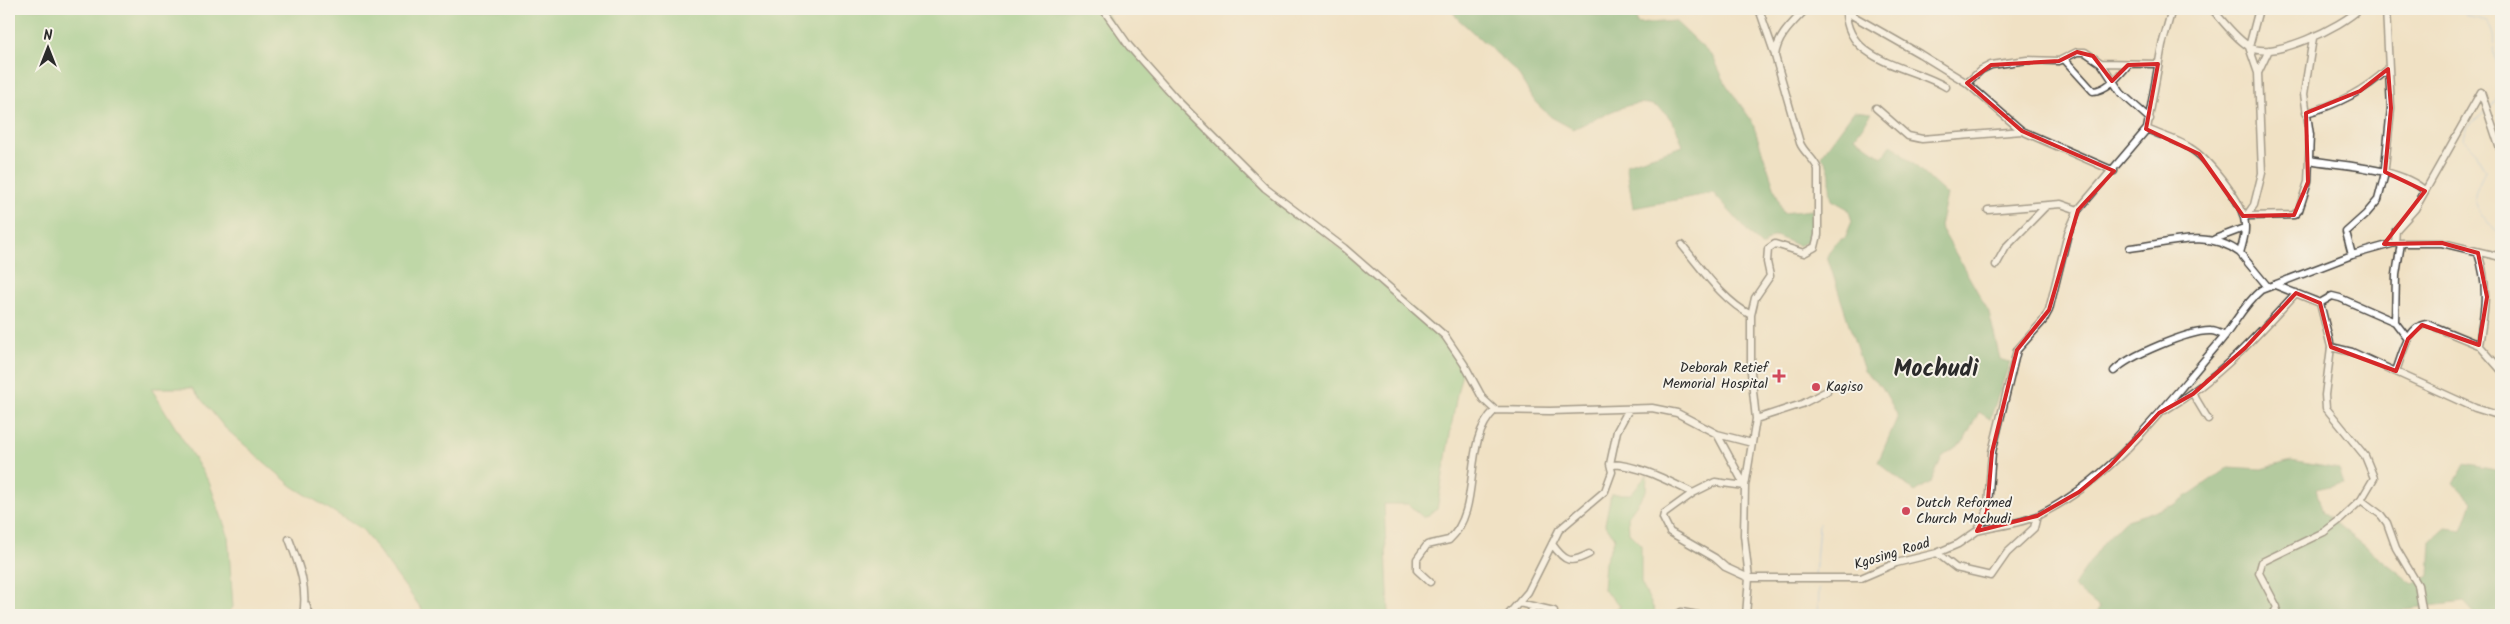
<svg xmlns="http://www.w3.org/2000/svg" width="2510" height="624" font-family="Kalam,sans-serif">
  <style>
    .green { fill: #83c984; stroke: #577a58 }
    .forest { fill: #6aad72; stroke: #4a6c4e }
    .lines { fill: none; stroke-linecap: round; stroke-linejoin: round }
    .stream { stroke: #72abe2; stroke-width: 1 }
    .minor-casing { stroke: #494642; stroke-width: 9 }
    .minor { stroke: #fff; stroke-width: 6 }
    .marked { fill: none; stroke: #d62828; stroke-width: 4; stroke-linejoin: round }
    .poi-dot { fill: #d1495b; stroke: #f7f3e8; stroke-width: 2 }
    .labels { text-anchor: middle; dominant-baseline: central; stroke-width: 4; stroke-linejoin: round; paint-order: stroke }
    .poi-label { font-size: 14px; fill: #2b2b2b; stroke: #f7f3e8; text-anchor: start }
    .street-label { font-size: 14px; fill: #2b2b2b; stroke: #f7f3e8 }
    .town-label { font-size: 24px; font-weight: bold; fill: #2b2b2b; stroke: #f7f3e8 }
  </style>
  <rect width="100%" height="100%" fill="#f7f3e8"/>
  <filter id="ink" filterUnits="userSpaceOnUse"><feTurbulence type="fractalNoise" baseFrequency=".02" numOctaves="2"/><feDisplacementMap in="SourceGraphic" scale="10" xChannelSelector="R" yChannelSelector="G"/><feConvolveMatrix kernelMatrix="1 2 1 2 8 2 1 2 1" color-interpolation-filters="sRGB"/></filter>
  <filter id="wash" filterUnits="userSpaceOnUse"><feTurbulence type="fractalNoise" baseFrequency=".0096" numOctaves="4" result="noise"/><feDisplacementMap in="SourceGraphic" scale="20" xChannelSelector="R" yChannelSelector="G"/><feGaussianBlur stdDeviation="1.12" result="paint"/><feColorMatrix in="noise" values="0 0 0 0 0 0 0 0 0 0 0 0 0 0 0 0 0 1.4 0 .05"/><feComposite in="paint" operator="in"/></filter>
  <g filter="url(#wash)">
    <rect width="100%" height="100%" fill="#f0e1c4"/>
    <path class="green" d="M9,9H1103L1129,46L1205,131L1303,218L1445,336L1464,364L1457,394L1437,509L1424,518L1408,504H1384L1389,615H426L363,530L292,486L225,428L192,388H151L209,482L228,535L233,607L227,615H9Z
      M1647,475L1646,491L1628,516L1629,533L1641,545V583L1657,615H1603L1621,606L1603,590L1605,562L1615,538L1605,524L1611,494H1631Z"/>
    <path class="forest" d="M1451,9H1570L1605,17L1619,9H1636L1637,24L1675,21L1713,57L1726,84L1752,121L1783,213L1812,210L1811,240L1799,246L1776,236L1770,238L1762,247L1713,193L1633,208L1626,164L1683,146C1661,77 1622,108 1573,129L1551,117L1535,102L1516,71L1457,18Z
      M1854,111L1872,113L1855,137L1882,157L1892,144L1947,195L1940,226L1989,312L2000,359L2010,362L1990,419L1979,412L1964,441L1942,457L1931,482L1915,492L1878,462L1898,416L1882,387L1864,371L1827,256C1832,248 1835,240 1845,238L1852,221L1848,209L1832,200C1827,181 1835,173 1821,156Z
      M2291,461L2339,469L2344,483L2316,489L2323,513L2413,584L2429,576L2431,541L2446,528L2462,530L2472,502L2454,483L2464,464L2501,471V615H2476L2464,602L2405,609L2398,615H2094L2100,608L2073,586L2104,542L2124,521L2174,505L2229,467L2262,469Z"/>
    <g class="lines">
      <path class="stream" d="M2464,9L2466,16L2487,21C2497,40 2492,38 2494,56C2495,59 2498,63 2499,67C2502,79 2500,99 2490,108
        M2485,112L2468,126L2463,139L2476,152L2485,170C2482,178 2476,188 2475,196C2474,210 2492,227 2501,235
        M1815,576L1819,524
        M1818,615L1819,588"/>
    </g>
  </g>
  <g filter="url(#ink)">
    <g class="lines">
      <defs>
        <path id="minor" d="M1103,9L1129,46L1175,98L1265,188L1344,248L1445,336L1464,364L1483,399L1495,410L1550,411L1652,408L1677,413L1717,434L1745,486
          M1759,9L1775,55
          M1841,9L1920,54L1967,83L2022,131L2114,171
          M2212,9C2223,21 2236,39 2250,47C2271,61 2343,26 2359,9
          M1846,10C1845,63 1912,66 1946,87
          M2064,59L2093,91C2108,90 2119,75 2128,65
          M2101,63L2158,64
          M2258,73L2269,50
          M1967,83L1981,70L1991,65L2027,60L2059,61L2077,52H2085L2101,63L2121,93L2150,119
          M2481,92L2501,152
          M1876,108L1908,136L1922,139L2022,131
          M2306,113C2337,105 2365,90 2388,69
          M2147,129C2161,136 2177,139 2190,148C2207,158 2240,199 2244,218C2247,230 2243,242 2240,253L2268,287
          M2309,160C2342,166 2400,167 2425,191
          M1988,210L2061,204L2078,210
          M2247,216L2294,215L2299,210L2308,182L2310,135L2304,94L2313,38
          M2245,218L2254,205L2262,173L2258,73L2249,47L2259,9
          M2215,239L2244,228
          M2395,243L2396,230L2415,209L2481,92
          M1682,245C1702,269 1723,301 1751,315
          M2130,248C2167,244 2208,228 2240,253
          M2478,253C2489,287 2485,310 2479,345L2501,370
          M2352,255L2346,232L2366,214L2378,200L2384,177L2391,108L2386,9
          M1996,265L2006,247L2046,206
          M2320,303L2332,296L2340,298L2395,322L2408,339
          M2395,322L2396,275L2401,243
          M2331,347L2352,352L2475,408L2501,416
          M2114,371C2128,356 2190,330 2211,331C2216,331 2221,334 2225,336
          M2396,371C2402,356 2408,324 2428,324L2479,345
          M2193,394L2208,419
          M2165,410C2217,380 2256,337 2296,293
          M1756,419L1802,404L1827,391
          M1717,434L1752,443
          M1610,464C1639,465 1667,480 1693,493L1715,482L1745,486
          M1693,493L1664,514L1663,518L1670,532L1715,558L1725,567L1749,578H1861L1896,563L1937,553L1958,544L1977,531L1985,519L1988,506L1992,452L2017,350L2043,321L2049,310L2068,233L2078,210L2147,129L2162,45L2172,9
          M2361,500L2381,515L2387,523L2396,548L2418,585L2423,615
          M1977,531C1996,526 2021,524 2039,515C2114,478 2165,405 2219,343C2234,326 2243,305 2261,290L2352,255L2395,243H2442L2501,257
          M289,539C299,565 308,587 303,615
          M1552,544C1565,562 1570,564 1589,554
          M1937,553L1956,568L1991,576L2007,553L2034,528L2037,516
          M1430,582L1417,570V559L1427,545L1449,540C1484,508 1460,443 1495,410
          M1519,603L1554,611
          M306,605L310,615
          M1508,615L1528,592L1559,530L1605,491L1612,472L1610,464L1617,431L1629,409
          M1531,615L1532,607
          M1676,615L1681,612L1698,615
          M1746,615L1749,578L1744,535L1745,486L1756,419L1751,372V315L1755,298L1770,276L1767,262L1768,249L1775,244L1804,253L1815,247L1818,235V169C1814,158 1804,153 1800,143L1775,56C1777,36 1793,23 1806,9
          M2273,615L2277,607L2259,573L2262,562L2324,532L2341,519L2361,500L2374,478L2365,456L2326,408L2325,395L2331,347L2320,303L2275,285"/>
      </defs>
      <use href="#minor" class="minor-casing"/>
      <use href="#minor" class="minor"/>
    </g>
  </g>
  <path d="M0 0H2510V624H0ZM2077,52L2093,56L2112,81L2128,65L2158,64L2146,129L2199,154L2243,216L2294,215L2308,182L2306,113L2360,91L2388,69L2391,108L2385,172L2425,191L2384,244L2442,243L2478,253L2487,297L2479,345L2422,325L2408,339L2396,371L2331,347L2320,303L2296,293L2245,348L2193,394L2159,413L2110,466L2079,492L2037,516L1977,531L1987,512L1992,452L2017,350L2049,310L2078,210L2114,171L2022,131L1967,83L1991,65L2059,61Z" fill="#f0e1c4" fill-opacity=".55" fill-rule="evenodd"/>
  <path class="marked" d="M2077,52L2093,56L2112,81L2128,65L2158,64L2146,129L2199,154L2243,216L2294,215L2308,182L2306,113L2360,91L2388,69L2391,108L2385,172L2425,191L2384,244L2442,243L2478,253L2487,297L2479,345L2422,325L2408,339L2396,371L2331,347L2320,303L2296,293L2245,348L2193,394L2159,413L2110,466L2079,492L2037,516L1977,531L1987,512L1992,452L2017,350L2049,310L2078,210L2114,171L2022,131L1967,83L1991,65L2059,61Z"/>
  <g class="poi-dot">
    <path d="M1776.5 368.5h5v5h5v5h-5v5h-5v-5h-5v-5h5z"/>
    <circle cx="1816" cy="387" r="5"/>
    <circle cx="1906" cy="511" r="5"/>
  </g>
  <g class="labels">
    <g class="poi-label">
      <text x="1768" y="368" text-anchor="end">Deborah Retief<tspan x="1768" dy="16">Memorial Hospital</tspan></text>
      <text x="1826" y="387">Kagiso</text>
      <text x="1916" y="503">Dutch Reformed<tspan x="1916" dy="16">Church Mochudi</tspan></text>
    </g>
    <g class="street-label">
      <text transform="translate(1892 554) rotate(-17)">Kgosing Road</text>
    </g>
    <g class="town-label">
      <text x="1936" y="369">Mochudi</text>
    </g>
  </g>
  <rect width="2510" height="624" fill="none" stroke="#f7f3e8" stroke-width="30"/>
  <g transform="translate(48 48)" stroke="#f7f3e8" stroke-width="4" paint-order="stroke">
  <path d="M0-4L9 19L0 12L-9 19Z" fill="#2b2b2b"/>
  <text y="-8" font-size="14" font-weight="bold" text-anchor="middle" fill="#2b2b2b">N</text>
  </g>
</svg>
